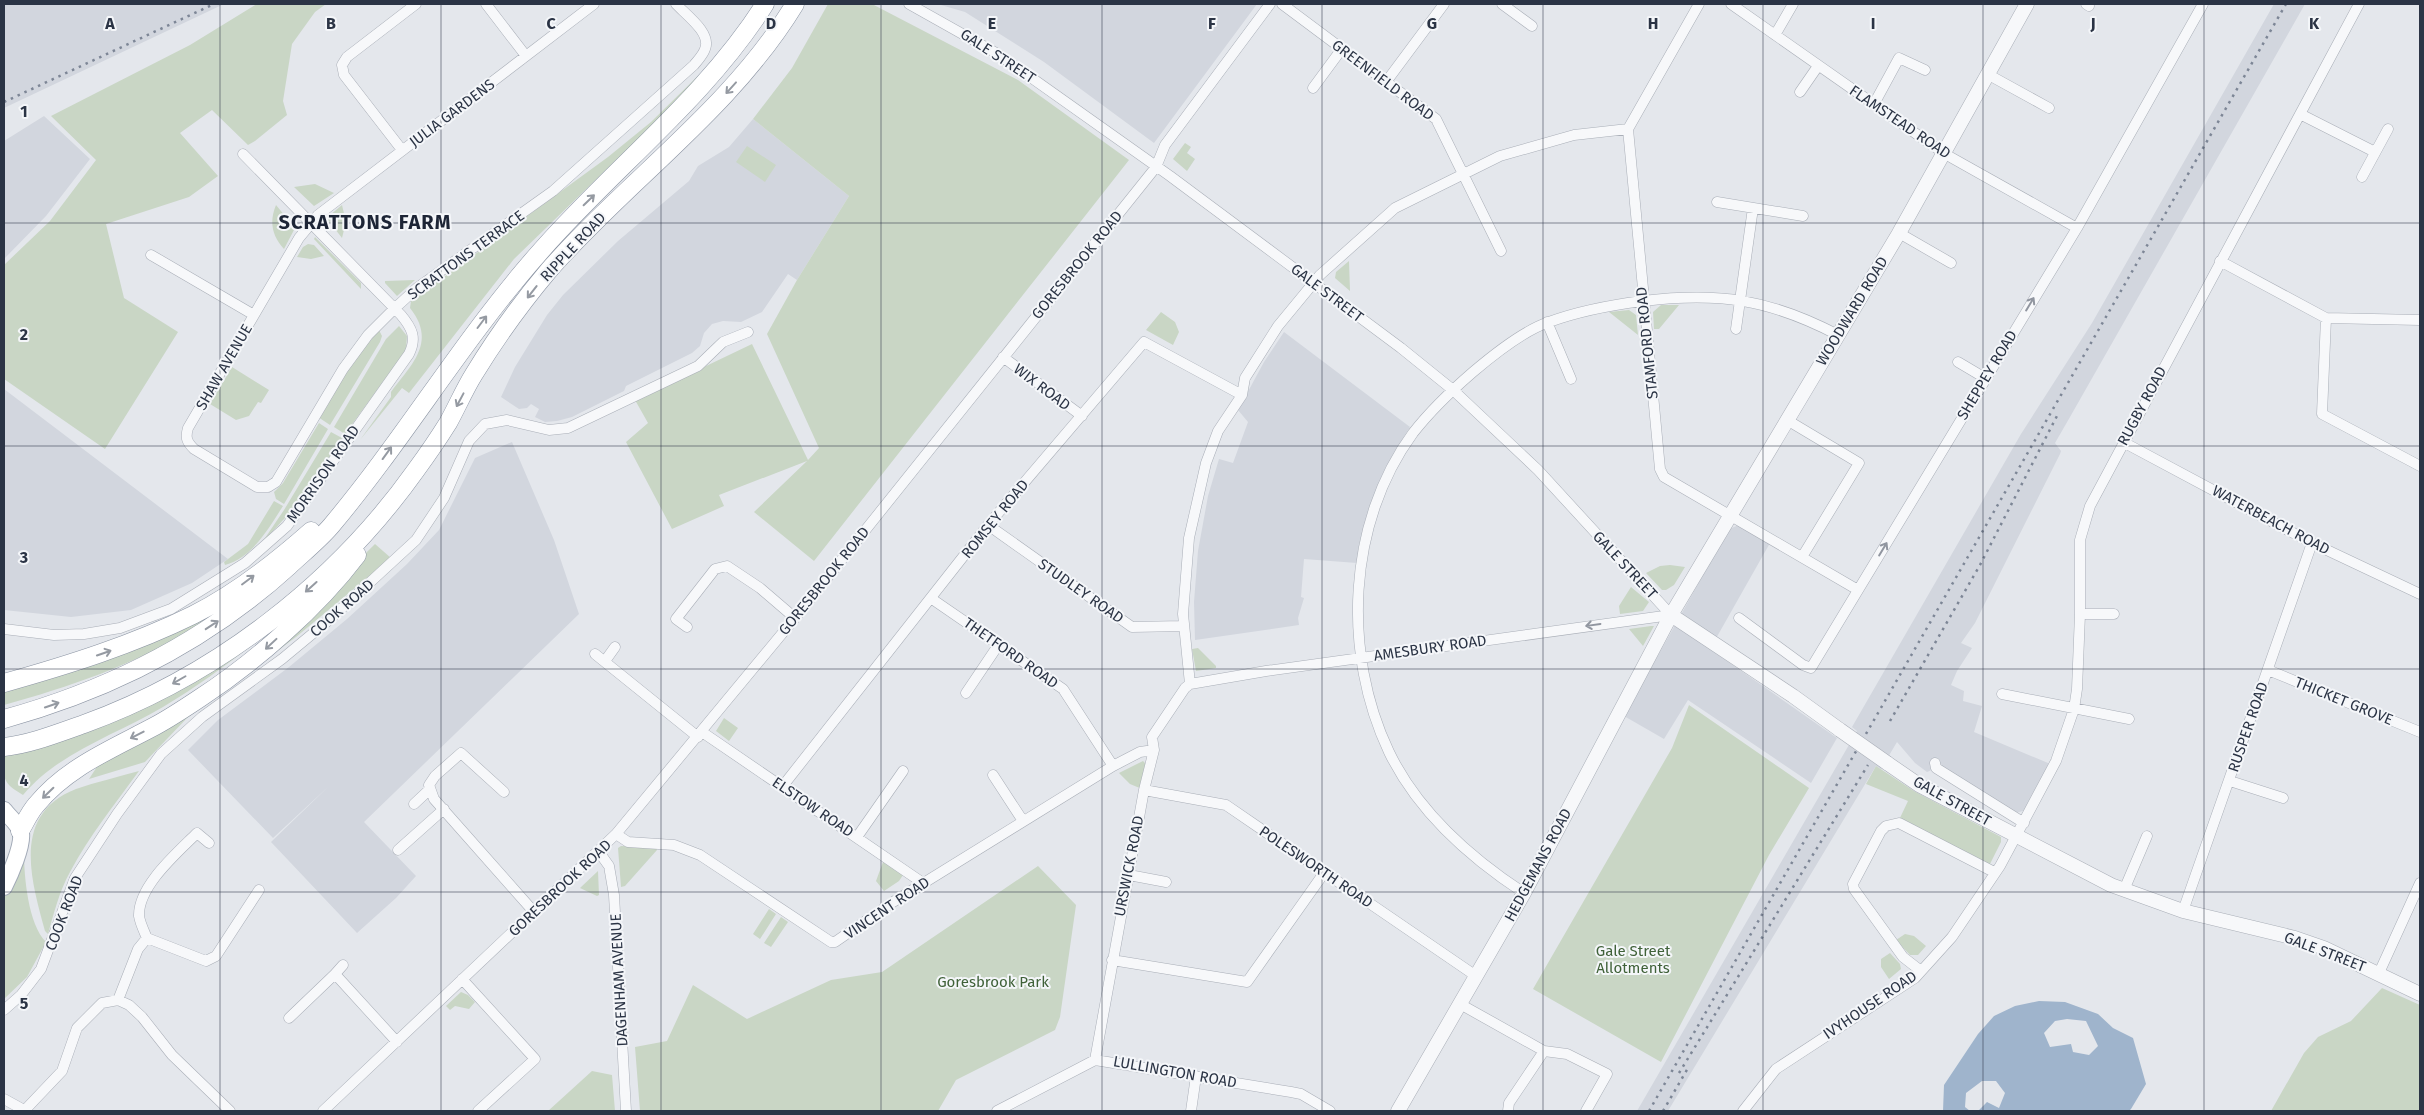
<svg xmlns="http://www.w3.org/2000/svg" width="2424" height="1115" font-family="'Fira Sans',sans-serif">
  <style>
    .built { fill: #d2d6de }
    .green { fill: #c9d6c5 }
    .water { fill: #9fb4cc; fill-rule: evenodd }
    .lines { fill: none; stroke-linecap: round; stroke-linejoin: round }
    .minor-casing { stroke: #a9aeb7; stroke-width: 11 }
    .tertiary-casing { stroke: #a9aeb7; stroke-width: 15 }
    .primary-casing { stroke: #a3abb8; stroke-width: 18 }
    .trunk-casing { stroke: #8b94a3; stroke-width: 19 }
    .minor { stroke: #f7f8fa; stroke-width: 10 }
    .tertiary { stroke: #f7f8fa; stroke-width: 14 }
    .primary { stroke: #fff; stroke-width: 16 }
    .trunk { stroke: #fff; stroke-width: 18 }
    .rail { stroke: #7d8696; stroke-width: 2.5; stroke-dasharray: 2.5 5; stroke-linecap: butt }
    .tertiary-bridge-casing { stroke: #a9aeb7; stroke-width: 15; stroke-linecap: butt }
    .tertiary-bridge { stroke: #f7f8fa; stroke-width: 14 }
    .oneway { stroke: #959aa2 }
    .oneway2 { stroke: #9196a0 }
    .grid { fill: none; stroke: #2b3445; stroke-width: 1; stroke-opacity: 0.55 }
    .labels { text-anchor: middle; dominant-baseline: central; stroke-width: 4; stroke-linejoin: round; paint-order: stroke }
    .street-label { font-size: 15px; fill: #2b3445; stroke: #f4f6f9 }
    .park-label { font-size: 15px; fill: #3f6138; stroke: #f4f6f9 }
    .district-label { font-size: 20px; font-weight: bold; letter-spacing: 1px; fill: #1d2536; stroke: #f4f6f9 }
    .grid-label { font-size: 16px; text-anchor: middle; font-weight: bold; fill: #2b3445; stroke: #f4f6f9; stroke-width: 4; stroke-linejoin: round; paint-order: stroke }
  </style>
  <rect width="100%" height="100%" fill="#e4e7ec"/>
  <path class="built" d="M4,4H224L4,108Z
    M942,4H1257L1154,143L1044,62L965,12L941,5Z
    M2274,4H2305L2070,417L2055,443L2061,451L2060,454L1975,623L1961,643L1972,648L1957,671L1951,685L1964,691L1963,701L1982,706L1974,732L2048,763L2049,766L2026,810L2016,813L1941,766L1927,772L1915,763L1897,742L1881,769L1876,766L1668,1111H1637L1857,731L1852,727L2021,434L2092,323Z
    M44,116L90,159L46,216L4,259V141Z
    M753,119L849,196L797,280L788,274L762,312L741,322L723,321L712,324L704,333L700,346L692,353L626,386L624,391L572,417L557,421L545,422L535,417L539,409L531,404L527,408L519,409L501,397L515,367L547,315L563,295L618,241L689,181L698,166L729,147Z
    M1284,332L1410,427L1393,454L1376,493L1359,544L1357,563L1304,559L1301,597L1304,598L1298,618L1299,625L1195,640L1194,602L1198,551L1208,496L1219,459L1233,463L1248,422L1238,410L1264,362Z
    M4,389L228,559L192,583L131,610L71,617L4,610Z
    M512,442L554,540L579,614L364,822L416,876L396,898L357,933L271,842L329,786L273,838L188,750L218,720L289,667L347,619L407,564L439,530L475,458Z
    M1739,525L1770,543L1710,649L1837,738L1811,783L1688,700L1664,739L1624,716L1729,529Z"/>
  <path class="green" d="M257,4H326L315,12L292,44L283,101L287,115L255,141L248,145L212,110L180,133L218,176L189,197L106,224L124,298L178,332L105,449L4,379V265L50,221L96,160L51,116L190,45Z
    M828,4H872L1018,80L1129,160L814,561L754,512L807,461L719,495L724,506L672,529L626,442L648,423L635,400L752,344L808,460L819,448L767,334L797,280L849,196L753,119L792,68Z
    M710,64L708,71L514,259L409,393L402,388L360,440L391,397V392C412,364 437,342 410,308L411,301L608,157L651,122Z
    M1185,143L1191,147L1187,153L1195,159L1187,171L1173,159Z
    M747,146L776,165L765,182L736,162Z
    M315,184L334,193L314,206L294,187Z
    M276,205L295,228L284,249C272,236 269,222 276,205Z
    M342,205L346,222L342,238L328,220L329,216Z
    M315,237L361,283V289L314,239Z
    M308,244L314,245L324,256L311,259L297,257L303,247Z
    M1349,261L1350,291L1335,278L1336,272Z
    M415,280L397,296L385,283V281Z
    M1661,305H1679L1659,329H1654L1653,312Z
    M1629,310L1636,315L1638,335L1609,312Z
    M1161,312L1175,322L1179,332L1173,345L1146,330Z
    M399,326L407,336L406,350L345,434L334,427L386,339Z
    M379,330L382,336L380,342L330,425L318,417L351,364Z
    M232,367L269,390L261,403L258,402L249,416L236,420L210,404Z
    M319,423L328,429L284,504L276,499L274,492L283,483Z
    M331,432L342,438L296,506L261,544L284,510Z
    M274,501L283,506C268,529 253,557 225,565L224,562L248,544Z
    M375,544L391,558L296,637L187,718L145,762L89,779L104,756L286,632Z
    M1670,565L1685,567L1674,585L1666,590H1662L1646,573L1660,566Z
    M267,577C242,595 218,614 192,630C133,665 69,687 4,705V690Z
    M1631,587L1649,602L1643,611L1620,614L1619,606Z
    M1651,626H1654L1643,646L1629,629Z
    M260,639C229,663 197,687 163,707C116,735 59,752 23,795C1,782 4,779 4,755Z
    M1198,648L1216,666V668L1196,671L1192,649Z
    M1689,705L1809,788L1769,855L1661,1062L1533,989L1672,748Z
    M724,718L738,728L729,741L716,731Z
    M1143,761L1146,764L1142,789L1130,784L1119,773Z
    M1876,766L1914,791L2001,837V842L1990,864H1983L1899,820L1908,801L1866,784Z
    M139,771C115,804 89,836 70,872C59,892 54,913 48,934L45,931C31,880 11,814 76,789C96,782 118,777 139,771Z
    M621,846L656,847L657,850L625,886L621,887L618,848Z
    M24,852C24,876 28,924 46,942L27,977L4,999V887Z
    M883,862L903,875L899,881L884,891L876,881Z
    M1038,866L1076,905L1060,1017L1055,1030L956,1080L938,1111H640L635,1047L667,1041L693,985L747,1019L831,980L882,972Z
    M598,871L599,895L597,896L580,888Z
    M769,909L776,914L760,939L753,934Z
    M781,917L788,922L771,947L764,943Z
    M1905,934L1914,936L1926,946L1918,955H1910L1896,940Z
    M1890,953L1900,964L1901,969L1889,979L1881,967V959Z
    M2382,988L2420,1005V1111H2271L2304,1053L2318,1037L2351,1021Z
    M461,992L468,995L475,1002L469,1009L455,1006L450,1010L446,1006Z
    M592,1071L612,1075L615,1111H548Z"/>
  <path class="water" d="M2039,1001L2065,1002L2098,1014L2113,1028L2133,1038L2146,1084L2131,1109L2129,1111H1978L1987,1102L1999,1108L2005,1093L1996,1081H1982L1966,1093L1965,1107L1970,1111H1943L1944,1085L1978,1034L1994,1016L2015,1006ZM2067,1019L2086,1021L2098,1046L2089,1055L2073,1052L2071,1044L2050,1047L2044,1033L2055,1021Z"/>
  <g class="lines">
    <defs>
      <path id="minor" d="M486,4L526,56
        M594,4L318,215L299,238L188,428C185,438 187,442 194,449L257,487H268L276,482L343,369L368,335L394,309L417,288L553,191L694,65C698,60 703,55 705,49C712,33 685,14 676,4
        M909,4L998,54L1170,176L1401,348L1453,390L1538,470L1671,615
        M1282,4L1436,119L1501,251
        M1502,4L1532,26
        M1699,4L1628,129L1660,469L1664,477L1858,590
        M1731,4L1945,154L2077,228
        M2086,4L2089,6
        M1775,35L1793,4
        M1989,75L2049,108
        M1386,82L1444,4
        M1313,88L1341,50
        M1800,92L1818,66
        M1874,104L1899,58L1925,70
        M2300,114L2375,152
        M402,150L344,75L342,65L347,57L416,4
        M2362,177L2388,129
        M1717,202L1803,216
        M1899,233L1951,263
        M151,255L254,315
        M2220,261L2326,318L2420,320
        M2326,318L2322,414L2420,466
        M1547,322L1571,379
        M1736,329L1753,208
        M1003,357L1082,416
        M1958,362L1985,378
        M1787,420L1859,463L1802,557
        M2123,442L2312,543L2420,594
        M988,525L1132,627L1183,626
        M932,599L1063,689L1113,766
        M2080,614H2114
        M1739,618L1803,665L1811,668L2077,228L2203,4
        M687,627L676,619L715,569L727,566L760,588L795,618
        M4,629L54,635L84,634L120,628L171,609L245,563L287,526L409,354C417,338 412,328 401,315L243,154
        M595,654L698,737
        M605,661L615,647
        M2268,670L2420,732
        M1190,684L1183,614L1189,538L1206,463L1218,431L1242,395L1245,378L1278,326L1320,275L1395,208L1500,156L1574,135L1628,129
        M966,693L999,644
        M2002,694L2129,719
        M702,732L923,883
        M1935,763L1936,768L2024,823
        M993,775L1023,821
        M2230,781L2283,798
        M782,787L988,525L1144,342L1242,395
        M1144,790L1226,805L1476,976
        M504,792L461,753L435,776L429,785L434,799L534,912
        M414,804L430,789
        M616,834L628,842L674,845L700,855L831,942H835L893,902L1113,766L1140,752L1154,750
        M857,837L903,771
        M398,850L444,809
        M599,852L609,866L614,895L626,1111
        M1129,875L1166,882
        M2124,890L2147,836
        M1524,893C1469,857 1418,812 1389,752C1342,653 1347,523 1413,433C1431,410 1451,391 1473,372C1493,355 1525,330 1549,322C1579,311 1611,305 1643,301C1719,292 1769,299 1838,335
        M2183,911L2312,543
        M147,938C144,931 140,923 139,916C138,886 177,853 197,833L209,843
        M1112,960L1247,982L1324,873
        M1921,971L1903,957L1854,889L1853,884L1881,831L1886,826L1899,823L1994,872
        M2379,973L2420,883
        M335,974L343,965
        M462,979L535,1059L478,1111
        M118,1000L138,949L147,938L206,961L216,956L259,890
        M1460,1004L1544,1051L1509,1103L1508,1111
        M4,1010L21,995L41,969L75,878L117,814L161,754L202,717L282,659L329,620L416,540L444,498L469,441L485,424L507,420L549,430L568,428L698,366L723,342L748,332
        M289,1018L335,974L397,1042
        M1544,1051L1567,1054L1607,1074L1586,1111
        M1095,1060L1144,790L1154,750L1152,737L1185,688L1190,684L1266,671L1671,615
        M4,1099L24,1110
        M24,1111L62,1071L77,1028L102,1003L118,1000L129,1005L142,1017L172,1055L230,1111
        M323,1111L616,834L795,618L1156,167L1165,145L1270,4
        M997,1111L1095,1060L1291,1092L1301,1094L1330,1111
        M1191,1111L1196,1076
        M1743,1111L1776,1069L1915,978L1952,937L2000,866L2056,761L2074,709L2077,689L2080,614V540L2090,506L2359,4"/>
      <path id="tertiary" d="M1671,615L1793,696L1840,730
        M1887,763L1919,785L2111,885L2183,911L2295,938L2324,948L2420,994
        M1398,1111L1524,893L1671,615L1899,233L2027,4"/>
      <path id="primary" d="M4,810C9,817 19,824 21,833C23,846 10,875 4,887"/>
      <path id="trunk" d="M4,683C68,665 132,645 193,615C235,594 276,562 311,531
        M4,719C109,690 208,640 289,566C303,553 319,540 331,526C405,438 463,339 539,253C613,168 704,100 765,4
        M4,747C31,744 58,733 84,724C216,676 335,584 416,470C427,455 438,439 448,423C457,407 464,390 474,374C496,338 522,302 549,270C629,179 731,109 795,4
        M20,831C25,823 29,813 36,805C67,767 112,749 155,726C170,718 185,708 200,698C255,662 317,608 357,555"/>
    </defs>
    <use href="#minor" class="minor-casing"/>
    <use href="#tertiary" class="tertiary-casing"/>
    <use href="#primary" class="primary-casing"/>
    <use href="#trunk" class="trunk-casing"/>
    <use href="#minor" class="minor"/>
    <use href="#tertiary" class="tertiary"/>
    <use href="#primary" class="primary"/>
    <use href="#trunk" class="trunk"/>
    <path class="rail" d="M4,102L214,4
      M1890,721L1980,565L2058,414
      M1679,1073L1868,765
      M1649,1111L2286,4
      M1663,1111L1688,1068"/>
    <defs>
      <path id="tertiary-bridge" d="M1840,730L1887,763"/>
    </defs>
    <use href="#tertiary-bridge" class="tertiary-bridge-casing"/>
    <use href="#tertiary-bridge" class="tertiary-bridge"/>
  </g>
  <defs><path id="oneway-shaft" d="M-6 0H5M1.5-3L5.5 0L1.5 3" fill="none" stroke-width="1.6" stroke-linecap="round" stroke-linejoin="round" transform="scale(1.25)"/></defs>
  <g class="oneway">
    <use href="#oneway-shaft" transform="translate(731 88) rotate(132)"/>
    <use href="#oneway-shaft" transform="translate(589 200) rotate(-44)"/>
    <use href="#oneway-shaft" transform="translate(532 292) rotate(128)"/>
    <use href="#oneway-shaft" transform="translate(482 322) rotate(-53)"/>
    <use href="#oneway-shaft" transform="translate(460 400) rotate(118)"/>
    <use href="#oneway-shaft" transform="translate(387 453) rotate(-54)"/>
    <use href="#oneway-shaft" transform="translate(248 580) rotate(-37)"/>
    <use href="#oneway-shaft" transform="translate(311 587) rotate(138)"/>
    <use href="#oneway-shaft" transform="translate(212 625) rotate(-33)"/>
    <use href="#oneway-shaft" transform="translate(271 644) rotate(137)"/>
    <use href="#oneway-shaft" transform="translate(104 653) rotate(-19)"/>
    <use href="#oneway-shaft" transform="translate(179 680) rotate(150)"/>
    <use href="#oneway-shaft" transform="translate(52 705) rotate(-19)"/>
    <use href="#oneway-shaft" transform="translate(137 735) rotate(153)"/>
    <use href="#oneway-shaft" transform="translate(48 793) rotate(136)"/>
  </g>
  <g class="oneway2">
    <use href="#oneway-shaft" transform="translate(2030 304) rotate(-59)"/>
    <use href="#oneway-shaft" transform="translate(1883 549) rotate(-59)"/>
    <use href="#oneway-shaft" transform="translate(1593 625) rotate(172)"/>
  </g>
  <path class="grid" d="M220,4V1111M441,4V1111M661,4V1111M881,4V1111M1102,4V1111M1322,4V1111M1543,4V1111M1763,4V1111M1983,4V1111M2204,4V1111M4,223H2420M4,446H2420M4,669H2420M4,892H2420"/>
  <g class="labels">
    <g class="street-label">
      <text transform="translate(998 56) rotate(33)">GALE STREET</text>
      <text transform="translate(1383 80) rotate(37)">GREENFIELD ROAD</text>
      <text transform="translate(452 113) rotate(-37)">JULIA GARDENS</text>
      <text transform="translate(1900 122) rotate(34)">FLAMSTEAD ROAD</text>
      <text transform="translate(573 247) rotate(-47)">RIPPLE ROAD</text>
      <text transform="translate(466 255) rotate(-36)">SCRATTONS TERRACE</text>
      <text transform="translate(1077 265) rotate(-51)">GORESBROOK ROAD</text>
      <text transform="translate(1327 293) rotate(37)">GALE STREET</text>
      <text transform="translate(1852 311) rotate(-59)">WOODWARD ROAD</text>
      <text transform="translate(1647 343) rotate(-96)">STAMFORD ROAD</text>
      <text transform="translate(224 367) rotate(-60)">SHAW AVENUE</text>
      <text transform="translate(1987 375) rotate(-59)">SHEPPEY ROAD</text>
      <text transform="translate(1042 387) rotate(37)">WIX ROAD</text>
      <text transform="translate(2142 406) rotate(-62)">RUGBY ROAD</text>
      <text transform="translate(323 474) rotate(-55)">MORRISON ROAD</text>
      <text transform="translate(995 519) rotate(-51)">ROMSEY ROAD</text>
      <text transform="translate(2271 520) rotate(28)">WATERBEACH ROAD</text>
      <text transform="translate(1625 565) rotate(47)">GALE STREET</text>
      <text transform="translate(824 581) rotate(-51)">GORESBROOK ROAD</text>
      <text transform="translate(1081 591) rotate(35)">STUDLEY ROAD</text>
      <text transform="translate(342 608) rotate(-41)">COOK ROAD</text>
      <text transform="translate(1430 648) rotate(-8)">AMESBURY ROAD</text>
      <text transform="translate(1011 653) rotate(35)">THETFORD ROAD</text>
      <text transform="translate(2344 701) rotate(22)">THICKET GROVE</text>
      <text transform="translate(2248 727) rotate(-71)">RUSPER ROAD</text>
      <text transform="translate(1952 801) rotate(29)">GALE STREET</text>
      <text transform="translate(813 807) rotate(34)">ELSTOW ROAD</text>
      <text transform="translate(1538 865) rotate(-62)">HEDGEMANS ROAD</text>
      <text transform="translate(1129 866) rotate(-79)">URSWICK ROAD</text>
      <text transform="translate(1316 867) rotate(34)">POLESWORTH ROAD</text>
      <text transform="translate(560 888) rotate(-43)">GORESBROOK ROAD</text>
      <text transform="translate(887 908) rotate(-34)">VINCENT ROAD</text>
      <text transform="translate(64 913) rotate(-69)">COOK ROAD</text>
      <text transform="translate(2325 952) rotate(21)">GALE STREET</text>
      <text transform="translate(619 980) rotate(-93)">DAGENHAM AVENUE</text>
      <text transform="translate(1870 1005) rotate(-34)">IVYHOUSE ROAD</text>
      <text transform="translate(1175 1072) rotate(10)">LULLINGTON ROAD</text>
    </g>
    <g class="park-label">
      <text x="1633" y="951">Gale Street<tspan x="1633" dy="17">Allotments</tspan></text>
      <text x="993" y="982">Goresbrook Park</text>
    </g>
    <g class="district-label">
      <text x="365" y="222">SCRATTONS FARM</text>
    </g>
  </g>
  <g class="grid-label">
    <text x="110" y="29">A</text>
    <text x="331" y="29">B</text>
    <text x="551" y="29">C</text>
    <text x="771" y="29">D</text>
    <text x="992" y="29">E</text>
    <text x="1212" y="29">F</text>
    <text x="1432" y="29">G</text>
    <text x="1653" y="29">H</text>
    <text x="1873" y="29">I</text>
    <text x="2093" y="29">J</text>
    <text x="2314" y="29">K</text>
    <text x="24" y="117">1</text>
    <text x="24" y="340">2</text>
    <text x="24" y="563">3</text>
    <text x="24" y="786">4</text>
    <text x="24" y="1009">5</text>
  </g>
  <rect width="2424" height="1115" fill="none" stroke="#2b3445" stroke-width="10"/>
</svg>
